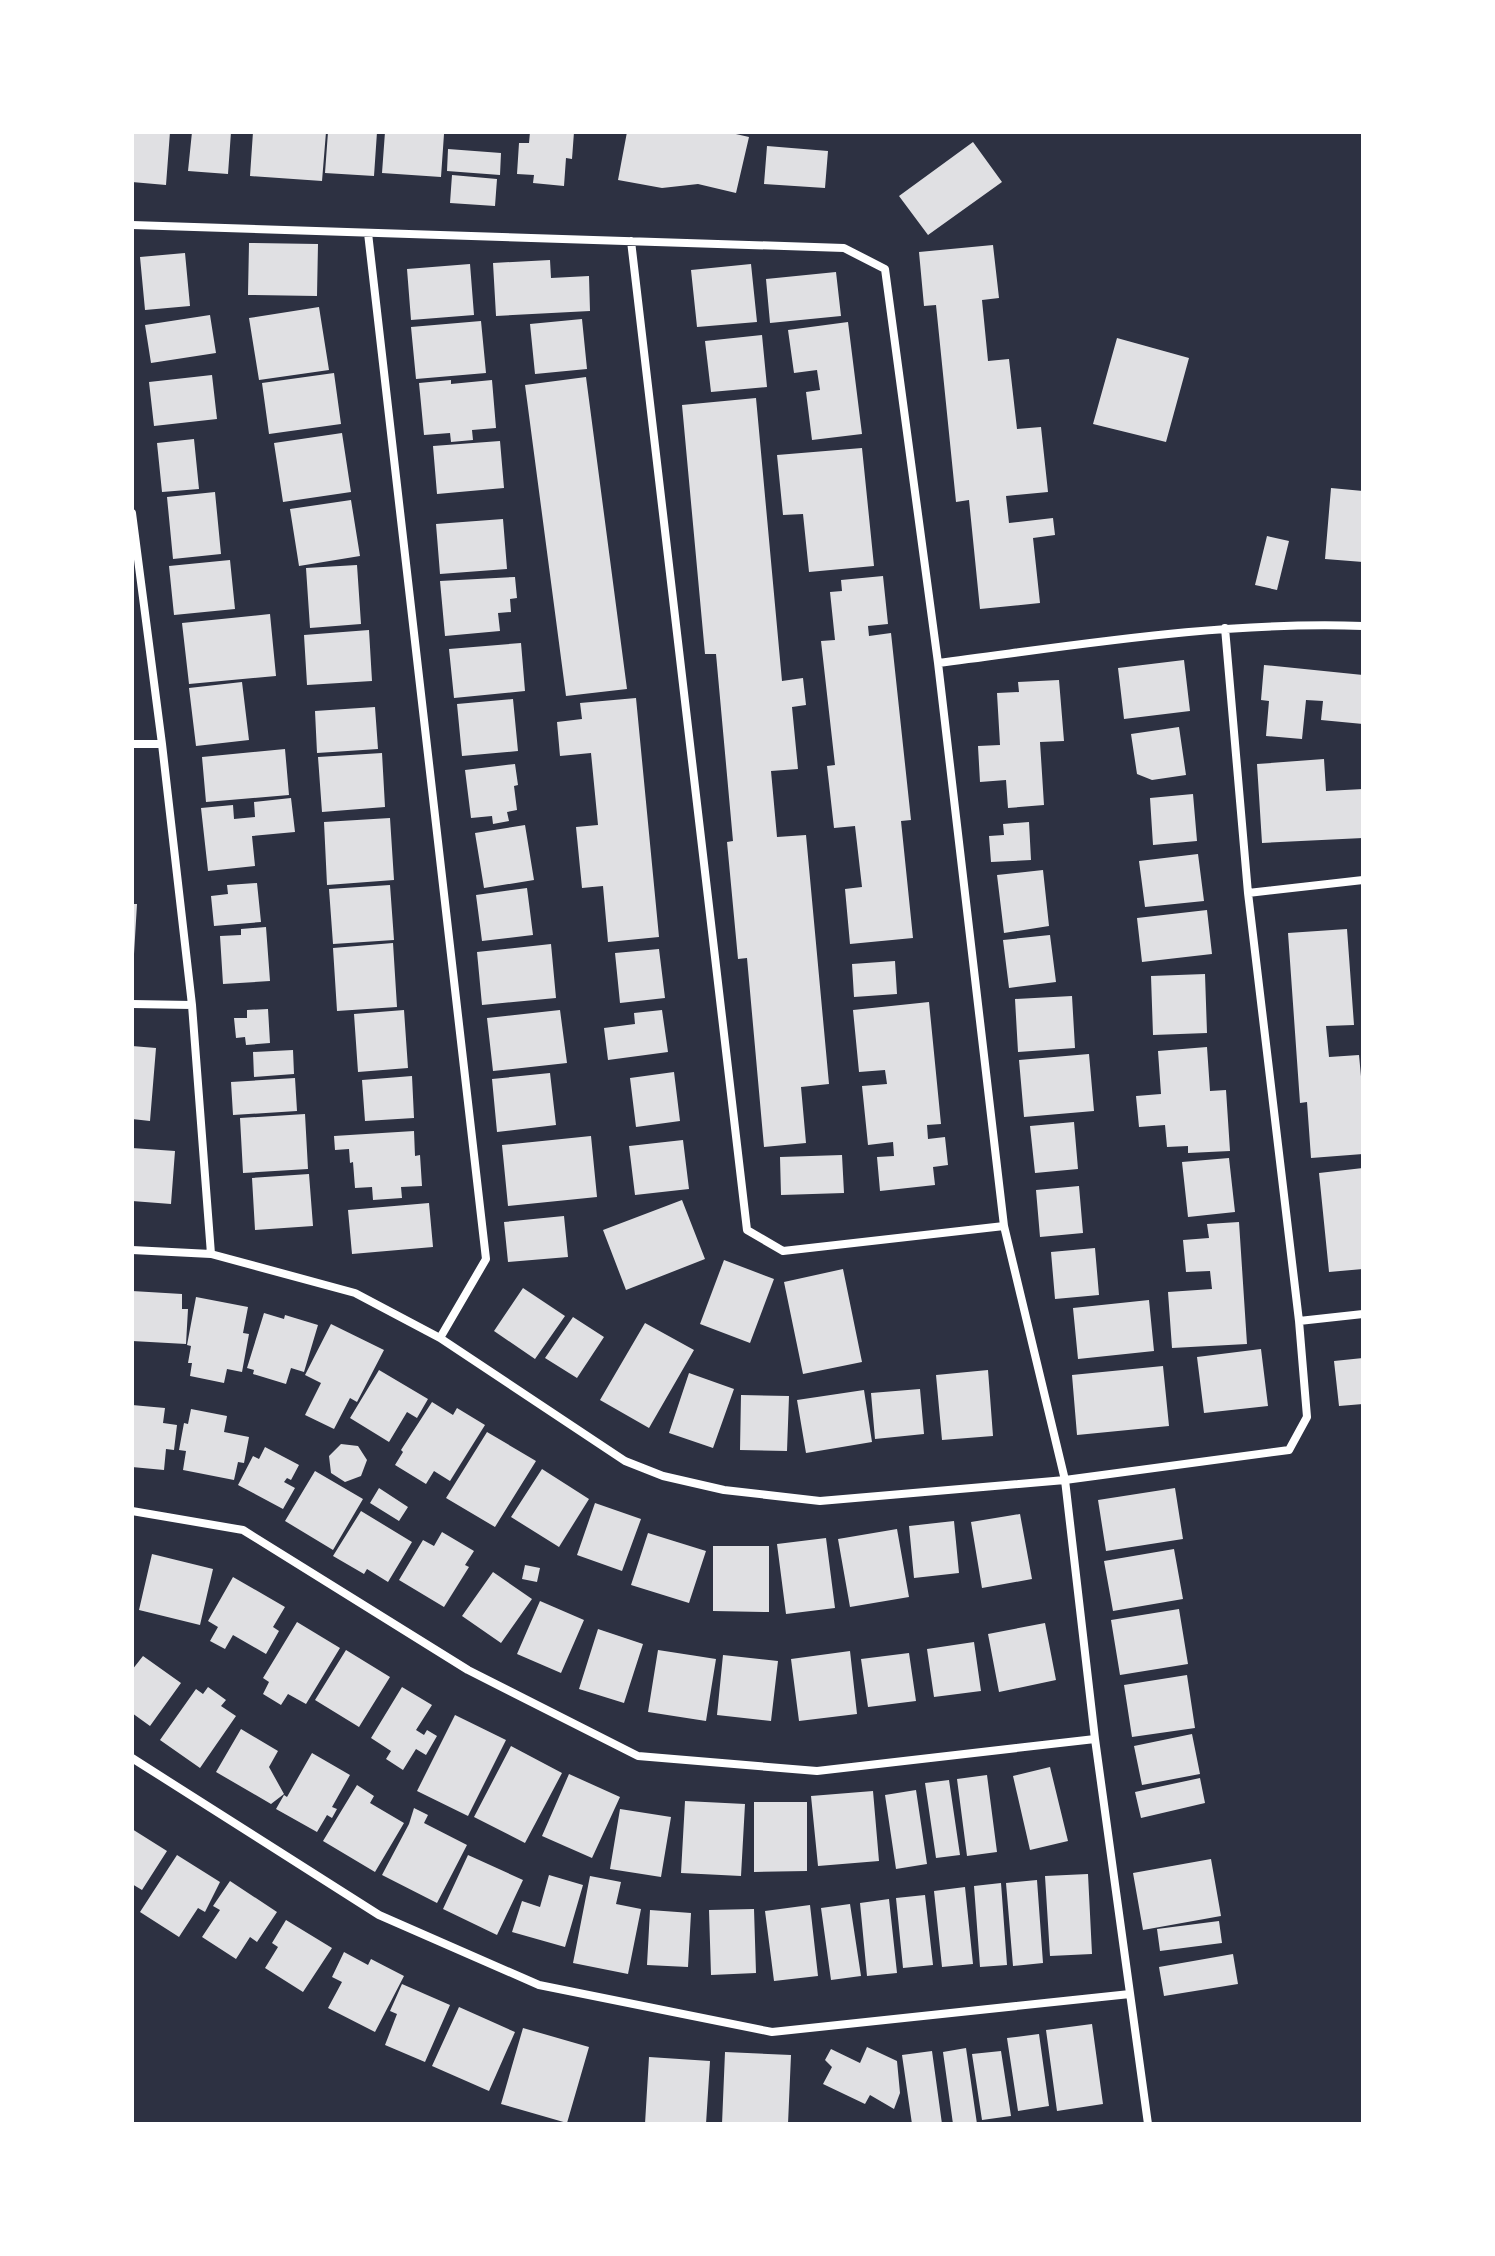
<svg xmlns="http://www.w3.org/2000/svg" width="1495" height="2256" font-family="Karla,sans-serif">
	<rect width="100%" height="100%" fill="#2d3142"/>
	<!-- building -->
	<path fill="#e0e0e3" d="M132,132h38l-4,53 -34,-3z
		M192,132h39l-3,42 -40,-3z
		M253,132h73l-4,49 -72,-5z
		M328,132h49l-3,44 -49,-3z
		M385,132l59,2 -3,43 -59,-4z
		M530,132h44l-2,27 -6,-1 -2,28 -31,-3 1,-8 -17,-1 2,-31h10z
		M627,132h100l22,5 -13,56 -38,-9 -36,4 -44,-8z
		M973,142l29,40 -74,53 -29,-39z
		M767,146l61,5 -3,37 -61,-4z
		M448,149l53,4 -1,22 -53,-4z
		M452,175l45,4 -2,27 -45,-3z
		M249,243l69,1 -1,52 -69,-1z
		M993,245l6,53 -17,2 6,61 21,-2 8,70 24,-2 7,65 -42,4 3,27 44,-5 2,17 -22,3 7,65 -60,6 -11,-109 -13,2 -20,-197 -12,1 -5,-54z
		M185,253l5,53 -45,4 -5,-53z
		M550,260l1,18 38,-2 1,35 -94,5 -3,-53z
		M470,264l4,51 -63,5 -4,-51z
		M751,264l6,58 -60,5 -6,-57z
		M836,272l5,44 -71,7 -4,-44z
		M319,307l10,63 -70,10 -10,-62z
		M210,315l6,38 -65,10 -6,-38z
		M582,319l5,50 -52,5 -5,-50z
		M481,321l5,52 -70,6 -5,-52z
		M848,322l14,112 -50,6 -6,-48 14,-2 -3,-20 -23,3 -6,-43z
		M762,335l5,52 -56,5 -6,-51z
		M1117,338l72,20 -23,84 -73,-18z
		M334,373l7,51 -72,10 -7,-51z
		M212,375l5,44 -63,7 -5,-44z
		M586,377l41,312 -61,7 -41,-311z
		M451,380v4l41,-4 4,48 -24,2 1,10 -22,2 -1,-9 -26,2 -5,-52z
		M756,398l26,283 21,-3 3,27 -14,2 6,62 -27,2 6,66 29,-2 23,249 -28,3 5,56 -42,4 -17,-189 -9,1 -11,-117 6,-1 -17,-187h-11l-23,-249z
		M342,433l9,59 -68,10 -9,-59z
		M194,439l5,50 -37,3 -5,-49z
		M500,441l4,47 -67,6 -4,-48z
		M862,448l12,118 -65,6 -6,-58 -20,1 -6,-60z
		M1331,488l32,3v71l-38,-3z
		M215,492l6,62 -48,5 -6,-62z
		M351,500l9,56 -61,10 -9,-57z
		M503,519l4,50 -67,5 -4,-50z
		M1267,536l22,5 -12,49 -22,-5z
		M230,560l5,49 -61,6 -5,-49z
		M357,565l4,59 -51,4 -4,-60z
		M883,576l5,48 -20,2 1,10 22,-3 20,187 -10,1 12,117 -63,6 -5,-55 17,-2 -7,-61 -21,2 -7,-62 8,-1 -14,-124 14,-1 -5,-48 12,-1 -1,-11z
		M515,577l2,21 -7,1 1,13 -13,1 2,18 -55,5 -5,-55z
		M270,614l6,62 -87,8 -7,-61z
		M369,630l3,51 -65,4 -3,-50z
		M521,643l4,48 -71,7 -5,-49z
		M1184,660l6,51 -66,8 -6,-51z
		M1264,665l99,10v49l-42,-4 2,-19 -17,-1 -4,39 -36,-3 3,-35 -8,-1z
		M1059,680l5,61 -24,1 4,63 -36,3 -2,-28 -26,2 -2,-36 22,-1 -3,-52 22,-1 -1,-10z
		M242,682l7,58 -53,6 -7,-58z
		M636,698l23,239 -51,5 -5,-56 -21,2 -6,-61 22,-2 -7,-72 -31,3 -3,-34 25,-3 -2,-16z
		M513,699l5,52 -56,5 -5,-52z
		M375,707l3,42 -61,4 -2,-42z
		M1179,727l7,48 -34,5 -15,-6 -6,-40z
		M285,749l4,46 -83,7 -4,-45z
		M382,753l3,54 -63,5 -4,-55z
		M1324,759l2,32 37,-2v49l-101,5 -5,-79z
		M515,764l3,21 -4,1 3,24 -10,2 2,9 -16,3 -1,-8 -21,2 -6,-48z
		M1193,794l4,47 -44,4 -3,-47z
		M291,798l4,34 -43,4 3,30 -47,5 -7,-63 32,-3 1,14 21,-2 -1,-15z
		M390,818l4,62 -67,5 -3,-63z
		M1029,822l2,38 -40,2 -2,-26 15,-1 -1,-11z
		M525,825l9,55 -50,8 -9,-55z
		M1198,854l6,47 -59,6 -6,-46z
		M1043,870l6,56 -45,7 -7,-58z
		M257,883l4,39 -47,4 -3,-30 17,-2 -1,-9z
		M390,885l4,55 -61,4 -4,-55z
		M527,888l6,47 -51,6 -6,-46z
		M132,904h5l-3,50h-2z
		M1207,910l5,44 -70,8 -5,-44z
		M266,927l4,54 -47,3 -3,-48 21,-1v-6z
		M1347,929l7,96 -28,1 3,31 30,-2 4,43v56l-52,4 -4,-56 -7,1 -12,-170z
		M1050,935l6,47 -47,6 -6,-48z
		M393,943l4,64 -60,4 -4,-63z
		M551,944l5,54 -74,7 -5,-53z
		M659,949l6,49 -45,5 -5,-50z
		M895,961l2,33 -43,3 -2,-33z
		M1205,974l2,59 -54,2 -2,-59z
		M1072,996l3,52 -57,4 -3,-53z
		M929,1002l12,122 -14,1 1,14 17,-2 3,28 -15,2 2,18 -55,6 -3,-34 17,-1 -1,-14 -25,3 -6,-59 25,-2 -2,-14 -26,2 -6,-62z
		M268,1009l2,34 -24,2 -1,-8 -9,1 -2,-20h13v-8z
		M404,1010l4,58 -50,4 -4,-58z
		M560,1010l7,53 -74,8 -6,-53z
		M662,1010l6,42 -60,8 -4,-32 31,-4 -1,-11z
		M132,1046l24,2 -6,73 -18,-2z
		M1207,1047l3,44 16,-1 4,61 -42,2v-7l-21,1 -2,-22 -26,2 -3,-31 25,-2 -3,-43z
		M293,1050l1,24 -40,3 -1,-25z
		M1089,1054l5,57 -70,6 -5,-57z
		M674,1072l6,49 -44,6 -6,-49z
		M550,1073l6,52 -59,7 -5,-53z
		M412,1076l2,42 -49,3 -3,-41z
		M295,1078l2,33 -64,4 -2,-33z
		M305,1114l3,55 -65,4 -3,-55z
		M1074,1122l4,47 -43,4 -5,-47z
		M414,1131l1,25 5,-1 2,31 -21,1 1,11 -29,2 -1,-13 -17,1 -2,-26 -3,1 -1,-14 -14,1 -1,-14z
		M591,1136l6,61 -89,9 -6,-61z
		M683,1140l6,49 -54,6 -6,-49z
		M132,1148l43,3 -4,53 -39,-3z
		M842,1155l2,38 -63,2 -1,-38z
		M1229,1158l6,54 -47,5 -6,-55z
		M1363,1168v101l-34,3 -10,-99z
		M309,1174l4,52 -58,4 -3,-52z
		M1079,1186l4,47 -43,4 -4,-47z
		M682,1200l23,59 -79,31 -23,-60z
		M429,1203l4,44 -81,7 -4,-44z
		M564,1216l4,41 -60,5 -4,-40z
		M1239,1222l8,122 -75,4 -4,-56 44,-3 -2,-18 -24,1 -3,-32 26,-2 -2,-14z
		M1095,1248l4,47 -44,4 -4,-47z
		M724,1260l50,19 -24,64 -50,-19z
		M843,1269l19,93 -59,12 -19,-92z
		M523,1288l42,28 -30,43 -41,-28z
		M132,1291l50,3v15h6l-2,35 -54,-3z
		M196,1297l52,10 -5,26 6,1 -7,38 -15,-3 -3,14 -34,-7 2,-13h-4l3,-17 -4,-1z
		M1149,1300l5,51 -76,8 -5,-51z
		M264,1313l20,6 1,-4 33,10 -14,47 -13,-4 -5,16 -33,-10 1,-4 -7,-2z
		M573,1317l31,20 -27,41 -32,-20z
		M645,1323l49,27 -45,78 -49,-28z
		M331,1324l53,26 -27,52 -7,-4 -16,31 -29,-14 16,-32 -16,-8z
		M1261,1349l7,57 -64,7 -7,-56z
		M1363,1358v46l-24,2 -5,-45z
		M1163,1366l6,60 -92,9 -5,-60z
		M379,1370l49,29 -11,19 -10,-6 -18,30 -39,-24z
		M988,1370l5,66 -51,4 -6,-65z
		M689,1373l45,16 -21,59 -44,-15z
		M920,1389l4,45 -49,5 -4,-46z
		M864,1390l8,52 -66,11 -9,-53z
		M741,1395l48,1 -2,55 -47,-1z
		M432,1402l21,13 4,-7 28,17 -35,56 -16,-10 -8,13 -31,-19 8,-13 -2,-2z
		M132,1405l33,3 -2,15 14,2 -3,25 -8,-1 -2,21 -32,-3z
		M191,1409l36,7 -3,16 25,5 -5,26 -6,-1 -4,18 -51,-10 3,-19 -7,-1 5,-27 4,1z
		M487,1432l49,29 -41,66 -49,-29z
		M341,1444l17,2 9,14 -6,16 -16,6 -14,-9 -2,-17z
		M265,1447l34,18 -8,15 -4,-2 -3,4 11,6 -12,21 -45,-24 15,-29 6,3z
		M542,1469l47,30 -30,48 -48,-30z
		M315,1471l48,28 -30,51 -48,-29z
		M379,1488l29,19 -9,14 -29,-18z
		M1175,1488l8,51 -77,12 -8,-51z
		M595,1503l46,16 -19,52 -45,-16z
		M361,1511l51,31 -24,40 -21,-13 -3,5 -31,-18z
		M1020,1514l12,65 -50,9 -11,-66z
		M954,1521l5,52 -45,5 -5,-52z
		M897,1529l12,68 -59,10 -12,-68z
		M442,1532l32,19 -9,14 4,2 -25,40 -45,-27 24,-40 11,6z
		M648,1533l58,18 -17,52 -58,-18z
		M826,1538l9,70 -49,6 -9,-70z
		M713,1546h56v66l-56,-1z
		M1174,1549l9,50 -70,12 -9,-50z
		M152,1554l61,15 -13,56 -61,-15z
		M525,1565l15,3 -3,14 -15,-3z
		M493,1572l39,27 -31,44 -39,-27z
		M233,1577l52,30 -12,20 6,4 -13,23 -33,-19 -8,14 -15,-8 8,-14 -10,-6z
		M540,1601l44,19 -23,53 -44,-19z
		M1179,1609l9,55 -68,11 -9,-55z
		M297,1622l43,26 -34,56 -18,-10 -7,11 -18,-11 6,-12 -6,-4z
		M1045,1623l11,57 -57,12 -11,-58z
		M598,1629l45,15 -19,59 -45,-14z
		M974,1642l7,49 -47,6 -7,-48z
		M346,1650l44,27 -31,50 -44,-27z
		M658,1650l58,9 -10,62 -58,-9z
		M850,1651l7,63 -58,7 -8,-62z
		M909,1653l7,48 -48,6 -7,-48z
		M723,1655l55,6 -7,60 -54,-6z
		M143,1656l38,27 -31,43 -18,-13v-43z
		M1187,1675l8,53 -63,9 -8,-52z
		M208,1687l18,13 -5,6 15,10 -36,52 -40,-28 36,-51 7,5z
		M402,1687l30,18 -16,25 8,5 3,-5 10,6 -11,19 -10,-6 -13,21 -17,-11 5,-8 -20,-13z
		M455,1715l51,25 -38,76 -51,-25z
		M241,1729l37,22 -9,16 15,27 -13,10 -55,-32z
		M1192,1734l8,40 -58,11 -8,-39z
		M511,1746l51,27 -37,70 -51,-26z
		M312,1753l38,22 -18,32 5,2 -5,9 -5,-3 -10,17 -41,-23 8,-14 3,2z
		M1050,1767l18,74 -38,9 -17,-74z
		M569,1774l51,23 -28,61 -50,-22z
		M987,1775l10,77 -30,4 -10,-77z
		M1200,1778l5,25 -64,15 -6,-26z
		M949,1780l11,75 -24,3 -11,-75z
		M357,1785l17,11 -4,7 34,20 -29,49 -52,-31z
		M916,1790l11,74 -31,5 -11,-74z
		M873,1791l6,70 -61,5 -7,-70z
		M685,1801l60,3 -4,72 -60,-3z
		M754,1802h53v69l-53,1z
		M414,1808l14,7 -4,8 43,22 -30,58 -55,-28 27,-51z
		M620,1809l51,8 -10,60 -51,-8z
		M132,1829l35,22 -25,39 -10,-6z
		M177,1855l43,27 -15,30 -7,-4 -19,29 -39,-25z
		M468,1855l55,25 -26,55 -54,-26z
		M1211,1859l10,57 -78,14 -10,-57z
		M1088,1874l4,80 -42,2 -5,-80z
		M549,1875l34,10 -18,62 -53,-15 10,-31 18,6z
		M590,1876l31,6 -5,22 25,5 -13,65 -55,-11z
		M1037,1880l6,83 -30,3 -7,-83z
		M230,1881l47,31 -20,30 -7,-5 -14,22 -34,-22 18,-27 -7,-4z
		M1001,1883l6,82 -27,2 -6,-81z
		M965,1887l8,77 -31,3 -8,-76z
		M925,1895l8,70 -30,3 -7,-70z
		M889,1899l8,74 -30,3 -7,-73z
		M850,1904l11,72 -30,4 -10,-72z
		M810,1905l8,71 -44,5 -9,-70z
		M754,1909l2,64 -45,2 -2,-65z
		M650,1910l41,3 -3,54 -41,-2z
		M286,1920l46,28 -29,44 -38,-24 13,-21 -6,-4z
		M1219,1921l3,22 -62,8 -3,-22z
		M344,1952l24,13 3,-6 33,17 -29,56 -47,-24 14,-26 -10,-5z
		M1233,1954l5,30 -74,12 -5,-29z
		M402,1984l48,21 -25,57 -40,-17 12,-31 -7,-3z
		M459,2007l56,25 -26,59 -57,-25z
		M1092,2024l11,80 -46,7 -11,-81z
		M523,2028l66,19 -22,76 -66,-19z
		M1039,2034l10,72 -31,5 -11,-73z
		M867,2047l30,14 3,32 -6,16 -24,-14 -5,9 -42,-20 9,-17 -7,-7 6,-11 29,14z
		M966,2048l11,76h-24l-10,-72z
		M932,2051l10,73h-30l-10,-69z
		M1001,2051l10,65 -29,4 -10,-66z
		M725,2052l66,3 -3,69h-66z
		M649,2057l61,4 -4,63h-61z"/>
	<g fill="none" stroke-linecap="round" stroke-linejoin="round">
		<!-- minor -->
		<path stroke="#fff" stroke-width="8" d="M132,225l712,23 41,21 53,394 66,563 61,254 30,259 53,385
			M368,233l118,1026 -46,79
			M631,241l116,989 36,21 221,-25
			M132,513l30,231 30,261 19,249
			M938,663c141,-18 282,-42 425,-37
			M132,744h30
			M1248,893l115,-13
			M132,1004l60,1
			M132,1250l79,4 144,39 85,45 185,123 38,15 61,14 96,11 245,-21 224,-30 18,-33 -8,-96 -51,-428 -23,-265
			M1299,1321l64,-7
			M132,1511l111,19 225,140 170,86 179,15 278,-32
			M132,1758l247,157 160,70 233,47 358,-38"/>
	</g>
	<!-- border -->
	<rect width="1495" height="2256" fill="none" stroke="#ffffff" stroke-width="268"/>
</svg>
